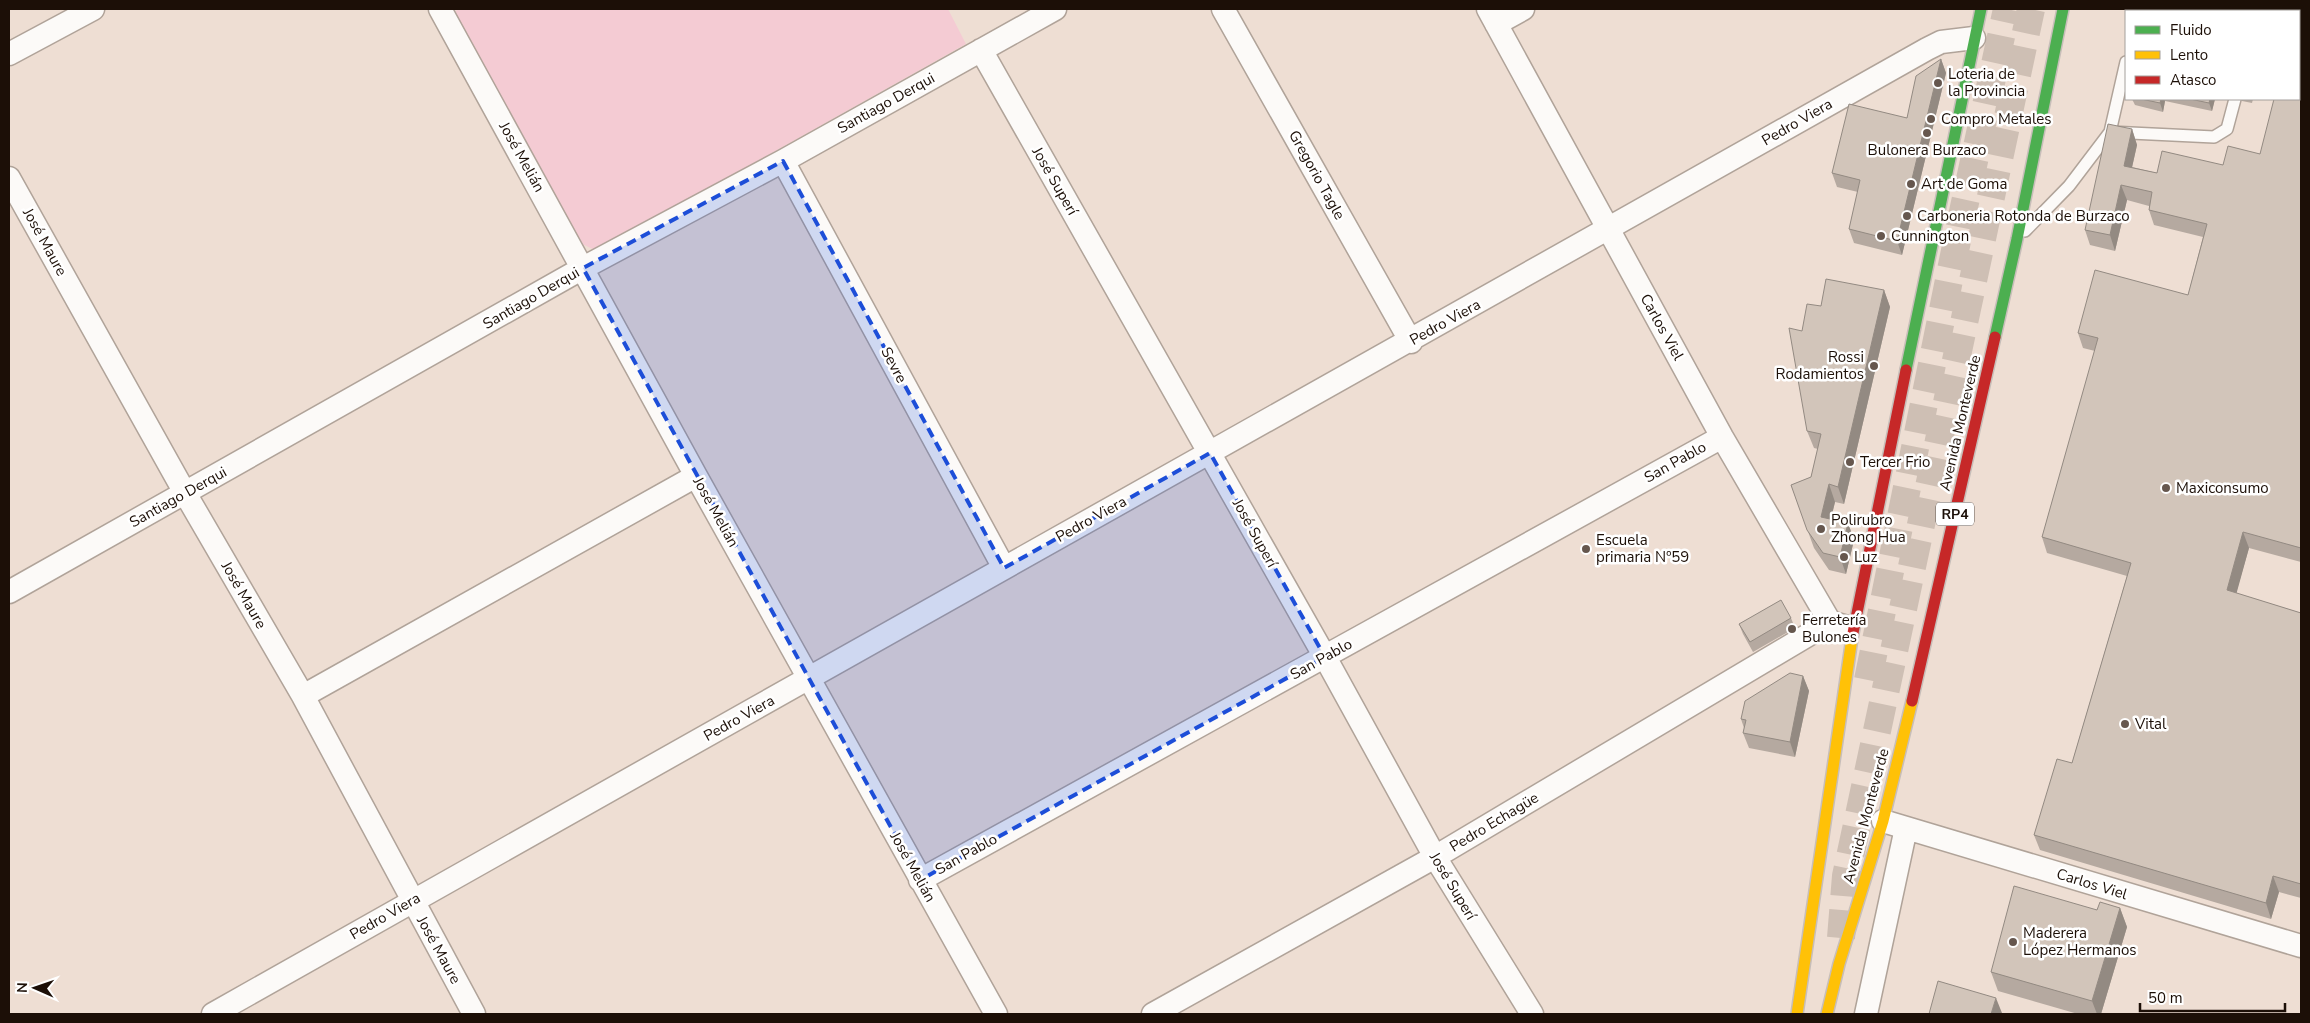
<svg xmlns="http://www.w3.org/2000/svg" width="2310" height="1023" font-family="'Nunito Sans',sans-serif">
	<rect width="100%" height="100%" fill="#eeded3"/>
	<!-- green -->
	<path fill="#f4cbd3" d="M459,9h489l18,35 -369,207 -17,-8 -126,-231z"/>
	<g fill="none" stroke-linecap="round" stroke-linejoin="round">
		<!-- primary-tunnel -->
		<path stroke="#cebfb4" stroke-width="28" stroke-dasharray="28 14" stroke-linecap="butt" d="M1868,680l93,-459 46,-212
			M1841,938l5,-62 185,-867"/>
		<!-- lane casing -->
		<g stroke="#b0a399" stroke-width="14">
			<path id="lane" d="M2258,9v2
				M2152,11l5,-2
				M2110,132l16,-70
				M2025,231l44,-45 41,-54 104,5 13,-8 8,-30"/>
		</g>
		<!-- street casing -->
		<g stroke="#b0a399" stroke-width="25">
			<path id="street" d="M440,9l256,467 300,538
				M1223,9l188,333
				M1488,9l234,428 108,185 14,4
				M1496,24l27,-15
				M981,50l344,607 110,200 97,157
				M9,54l84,-45
				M783,161l221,407
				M9,178l176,315 118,203 171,318
				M9,592l574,-324 200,-107 272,-152
				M303,696l393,-220
				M1883,821l418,125
				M920,880l802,-443
				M213,1014c570,-324 1144,-640 1714,-965l14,-7 33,-4
				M1153,1014l282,-157 395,-235
				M1866,1014l40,-186"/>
		</g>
		<!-- fast casing -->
		<g stroke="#c7beb9" stroke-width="14">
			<path id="fast" d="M1995,337l22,-98 46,-230
				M1906,370l75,-361"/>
		</g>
		<!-- slow casing -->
		<g stroke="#c7beb9" stroke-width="14">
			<path id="slow" d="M1797,1014l55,-376
				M1827,1014l12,-50 44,-143 29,-120"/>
		</g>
		<!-- jam casing -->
		<g stroke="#c7beb9" stroke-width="14">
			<path id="jam" d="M1852,638l54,-268
				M1912,701l83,-364"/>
		</g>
		<!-- lane -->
		<use href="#lane" stroke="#fcfaf8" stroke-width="11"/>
		<!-- street -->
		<use href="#street" stroke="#fcfaf8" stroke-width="22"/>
		<!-- fast -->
		<use href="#fast" stroke="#4caf50" stroke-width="11"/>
		<!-- slow -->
		<use href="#slow" stroke="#ffc107" stroke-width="11"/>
		<!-- jam -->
		<use href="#jam" stroke="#c62828" stroke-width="11"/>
	</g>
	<!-- wall -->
	<path fill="#b5a9a0" d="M1941,59l5,14 -44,182 -48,-12 -5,-14 9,-37 -21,-5 -5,-14 75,-55z
		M2301,86v476l-52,-14 -13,45 65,20v285l-22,-6 -8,27 -231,-69 -6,-15 38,-72 55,-187 -80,-23 -5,-16 53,-186 -12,-3 -5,-15 110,-38 15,-58 -49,-12 -5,-15v-4l-22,-6 -12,51 -25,-6 -5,-15 47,-101 5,16 -5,22 25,6 66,-8 37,-11z
		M2132,99h83l-3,12 -47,-10 -2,11 -28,-7z
		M2242,99h11l-1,4 -10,-2z
		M1884,290l6,17 -46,197 -9,-2 -4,17 17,4 6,17 -8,34 -17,-4 -15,-22 -23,-63 20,-8 7,-28 -4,-1 -7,-17 -5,-100 19,-25z
		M1791,618l4,10 -42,24 -10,-18 -4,-10z
		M1803,676l6,15 -14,66 -46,-9 -6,-15 1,-5 -3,-9z
		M2120,908l7,19 -26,87h-23l-80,-23 -7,-19 106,-62z"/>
	<!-- shaded-wall -->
	<path fill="#938a82" d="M1941,59l5,14 -44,182 -5,-14z
		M2161,99h3l1,2 -2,11 -3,-9z
		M2210,99h5l-3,12 -3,-8z
		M2132,129l5,16 -8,36 -5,-15z
		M2121,185l6,15 -12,51 -5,-16z
		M1884,290l6,17 -46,197 -6,-17z
		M1829,484l6,18 -8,32 -6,-17z
		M1848,523l6,17 -8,34 -6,-17z
		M2243,532l6,16 -16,58 -6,-16z
		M1803,676l6,15 -14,66 -5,-15z
		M2273,876l6,16 -8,27 -5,-16z
		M2120,908l7,19 -26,87h-4l-5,-13z
		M1996,998l6,15 -1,1h-10z"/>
	<!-- building -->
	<path fill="#d2c5ba" stroke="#938a82" d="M1941,59l-44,182 -48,-12 11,-49 -28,-7 17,-69 58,14 9,-42z
		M2299,85l2,1v462l-58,-16 -16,58 74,23v271l-28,-8 -7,27 -232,-68 23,-76 15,4 59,-200 -89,-26 56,-199 -20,-5 17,-63 93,25 19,-71 -58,-14 3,-18 -31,-7 -11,50 -25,-5 23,-106 24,5 -8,37 33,7 5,-22 61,14 5,-19 32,8 14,-55h25z
		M2141,99h20l-1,4z
		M2190,99h20l-1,4z
		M1826,279l58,11 -46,197 -9,-3 -8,33 27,6 -8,34 -17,-4 -16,-23 -16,-45 20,-8 10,-43 -14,-3 -18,-103 13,3 5,-27 14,2z
		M1781,600l10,18 -41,24 -11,-18z
		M1790,673l13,3 -13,66 -47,-9 3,-13 -5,-1 4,-18z
		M2014,886l83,24 3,-8 20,6 -28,93 -101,-29z
		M1938,981l58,17 -5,16h-62z"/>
	<!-- marked area -->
	<path fill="#1d4ed8" fill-opacity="0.2" stroke="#1d4ed8" stroke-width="4" stroke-dasharray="10 6" stroke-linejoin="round" d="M783,161l221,407 206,-115 115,204 -405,223 -337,-612z"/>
	<!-- markers -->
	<g fill="#66574e" stroke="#fff" stroke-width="2">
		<circle cx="1938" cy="83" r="5"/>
		<circle cx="1931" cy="119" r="5"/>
		<circle cx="1927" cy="133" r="5"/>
		<circle cx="1911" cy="184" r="5"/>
		<circle cx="1907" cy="216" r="5"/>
		<circle cx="1881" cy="236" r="5"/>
		<circle cx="1874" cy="366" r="5"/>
		<circle cx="1850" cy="462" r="5"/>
		<circle cx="2166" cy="488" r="5"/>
		<circle cx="1821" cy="529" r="5"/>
		<circle cx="1586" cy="549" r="5"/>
		<circle cx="1844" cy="557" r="5"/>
		<circle cx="1792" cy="629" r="5"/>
		<circle cx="2125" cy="724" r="5"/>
		<circle cx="2013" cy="942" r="5"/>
	</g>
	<g text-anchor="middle" stroke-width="5" stroke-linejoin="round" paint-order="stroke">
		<!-- shield labels -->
		<rect fill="#fff" stroke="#605751" stroke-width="1" x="1936" y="502.5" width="38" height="23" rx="4"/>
		<g font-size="14" font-weight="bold" fill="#1c0f07">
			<text x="1955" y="519">RP4</text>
		</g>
		<!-- poi labels -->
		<g font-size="15" fill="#1c0f07" stroke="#fff" text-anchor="start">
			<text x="1948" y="79">Loteria de<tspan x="1948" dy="17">la Provincia</tspan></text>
			<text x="1941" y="124">Compro Metales</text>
			<text x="1927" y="155" text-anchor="middle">Bulonera Burzaco</text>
			<text x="1921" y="189">Art de Goma</text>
			<text x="1917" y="221">Carboneria Rotonda de Burzaco</text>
			<text x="1891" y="241">Cunnington</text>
			<text x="1864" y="362" text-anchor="end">Rossi<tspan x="1864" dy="17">Rodamientos</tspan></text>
			<text x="1860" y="467">Tercer Frio</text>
			<text x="2176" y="493">Maxiconsumo</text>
			<text x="1831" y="525">Polirubro<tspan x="1831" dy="17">Zhong Hua</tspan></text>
			<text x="1596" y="545">Escuela<tspan x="1596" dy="17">primaria Nº59</tspan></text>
			<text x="1854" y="562">Luz</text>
			<text x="1802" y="625">Ferretería<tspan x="1802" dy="17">Bulones</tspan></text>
			<text x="2135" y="729">Vital</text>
			<text x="2023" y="938">Maderera<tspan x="2023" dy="17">López Hermanos</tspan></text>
		</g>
		<!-- street labels -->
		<g font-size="15" fill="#1c0f07" stroke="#fff">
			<text transform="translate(886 103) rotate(-29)" y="5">Santiago Derqui</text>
			<text transform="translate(1797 122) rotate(-30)" y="5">Pedro Viera</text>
			<text transform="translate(522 157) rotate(61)" y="5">José Melián</text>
			<text transform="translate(1317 175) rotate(61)" y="5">Gregorio Tagle</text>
			<text transform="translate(1055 181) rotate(60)" y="5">José Superí</text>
			<text transform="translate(45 242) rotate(61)" y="5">José Maure</text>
			<text transform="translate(531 298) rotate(-30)" y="5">Santiago Derqui</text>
			<text transform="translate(1445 322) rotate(-29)" y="5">Pedro Viera</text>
			<text transform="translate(1662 327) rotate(61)" y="5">Carlos Viel</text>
			<text transform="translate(894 365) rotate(62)" y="5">Sevre</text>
			<text transform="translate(1960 423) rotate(-77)" y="5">Avenida Monteverde</text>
			<text transform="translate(1675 462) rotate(-29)" y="5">San Pablo</text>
			<text transform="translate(178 497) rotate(-29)" y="5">Santiago Derqui</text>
			<text transform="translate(716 512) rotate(61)" y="5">José Melián</text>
			<text transform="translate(1091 519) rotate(-29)" y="5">Pedro Viera</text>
			<text transform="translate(1255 533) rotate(61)" y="5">José Superí</text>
			<text transform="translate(244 595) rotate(60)" y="5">José Maure</text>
			<text transform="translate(1321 659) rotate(-29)" y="5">San Pablo</text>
			<text transform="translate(739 718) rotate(-29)" y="5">Pedro Viera</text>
			<text transform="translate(1866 816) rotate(-75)" y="5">Avenida Monteverde</text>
			<text transform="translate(1494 822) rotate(-31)" y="5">Pedro Echagüe</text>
			<text transform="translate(966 854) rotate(-29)" y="5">San Pablo</text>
			<text transform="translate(913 867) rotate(61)" y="5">José Melián</text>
			<text transform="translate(2092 884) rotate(17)" y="5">Carlos Viel</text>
			<text transform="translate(1453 886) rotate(59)" y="5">José Superí</text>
			<text transform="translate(385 916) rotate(-30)" y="5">Pedro Viera</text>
			<text transform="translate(439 950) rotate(61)" y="5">José Maure</text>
		</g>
	</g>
	<!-- border -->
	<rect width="2310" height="1023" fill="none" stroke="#1c0f07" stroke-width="20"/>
	<!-- legend -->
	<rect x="2125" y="10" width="175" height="90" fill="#ffffff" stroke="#a49f9c"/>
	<rect x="2135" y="26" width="25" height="8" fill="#4caf50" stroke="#a49f9c"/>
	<text x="2170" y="35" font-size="15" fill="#1c0f07">Fluido</text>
	<rect x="2135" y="51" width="25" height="8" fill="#ffc107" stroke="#a49f9c"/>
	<text x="2170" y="60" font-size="15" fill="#1c0f07">Lento</text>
	<rect x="2135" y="76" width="25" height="8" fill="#c62828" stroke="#a49f9c"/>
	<text x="2170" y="85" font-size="15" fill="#1c0f07">Atasco</text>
	<!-- north arrow -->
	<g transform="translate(35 988) rotate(272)" stroke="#ffffff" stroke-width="4" paint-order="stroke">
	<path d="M0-4L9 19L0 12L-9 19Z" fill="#1c0f07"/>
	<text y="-8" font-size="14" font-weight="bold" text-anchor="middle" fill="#1c0f07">N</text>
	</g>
	<!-- scale -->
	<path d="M2140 1003v8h145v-8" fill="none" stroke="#1c0f07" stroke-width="2.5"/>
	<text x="2148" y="1003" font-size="15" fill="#1c0f07" stroke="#ffffff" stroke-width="4" paint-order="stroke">50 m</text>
</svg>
